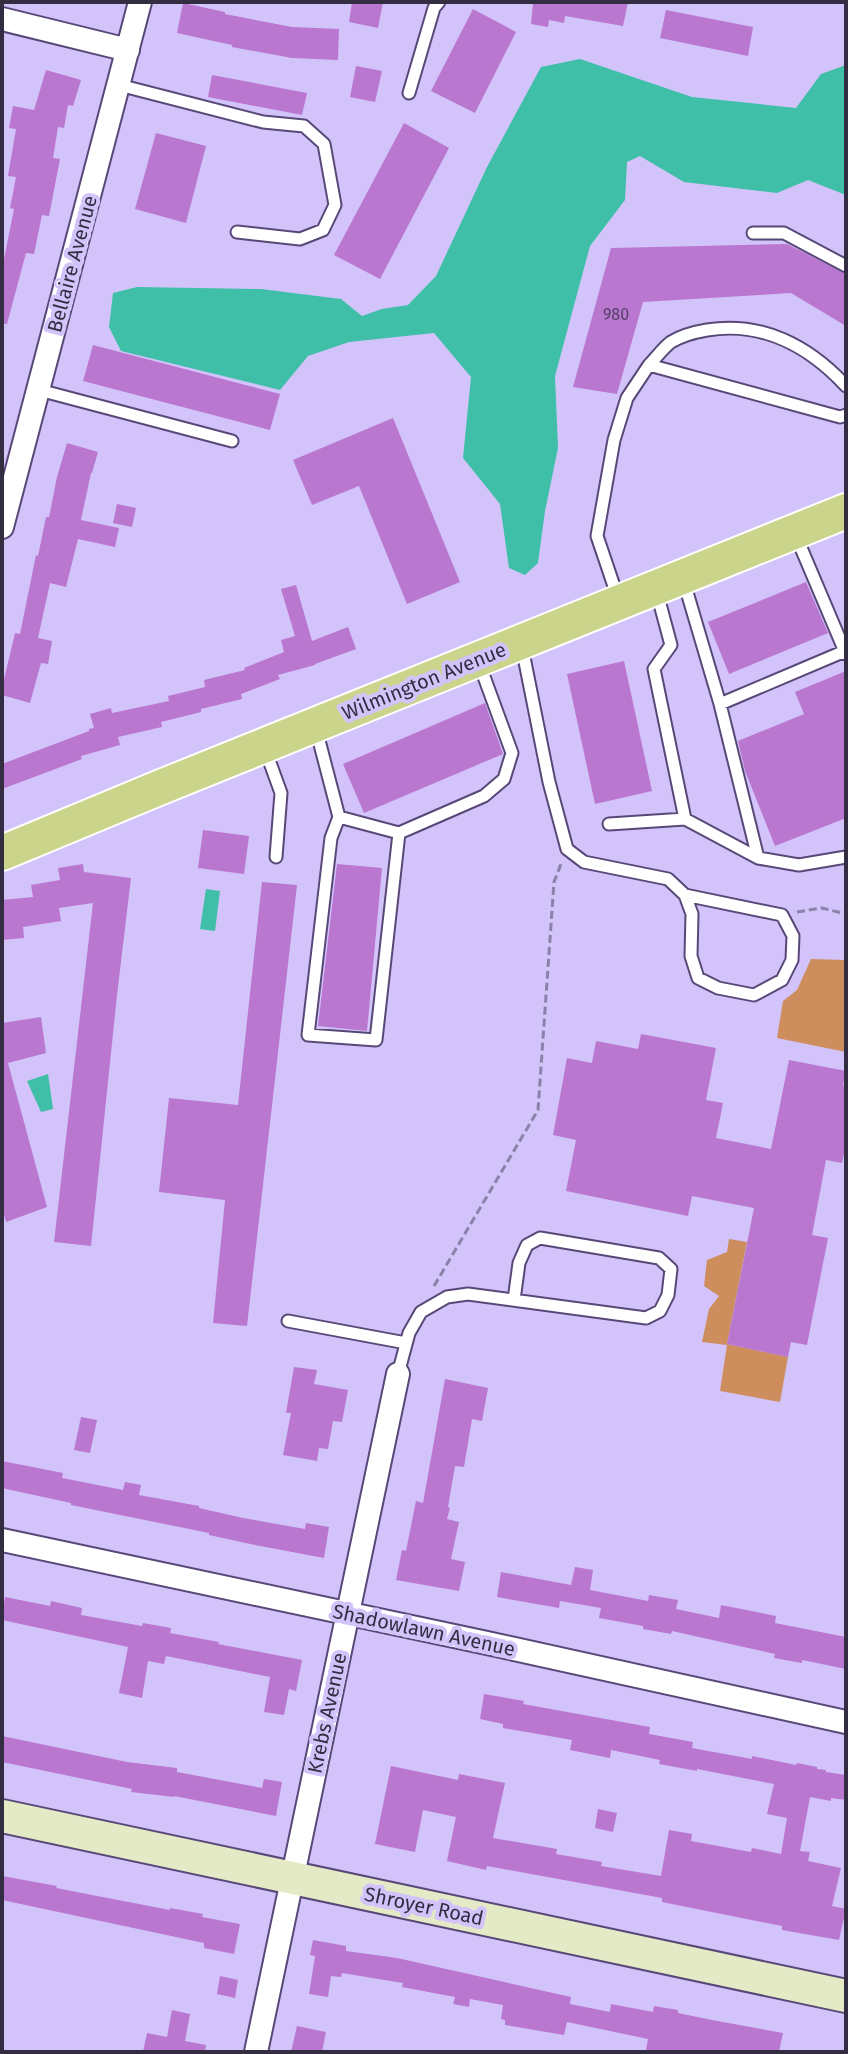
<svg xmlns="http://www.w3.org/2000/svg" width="848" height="2054" font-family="'Fira Sans',sans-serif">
	<rect width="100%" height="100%" fill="#d2c3fa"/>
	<!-- green -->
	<path fill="#cd8d5d" d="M811,959l35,1v92l-69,-14 6,-37 14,-11z
		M729,1239l18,3 -20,102 61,13 -8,45 -60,-11 7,-46 -25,-3 7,-33 10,-13 -15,-10 3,-26 20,-8z"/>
	<!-- water -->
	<path fill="#3fbfa7" d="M580,59l112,38 104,11 25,-34 25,-9v130l-38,-15 -31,13 -93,-11 -44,-26 -13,6 -2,38 -35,46 -35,130 3,72 -13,63 -7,52 -13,12 -16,-7 -9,-64 -37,-46 8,-81 -37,-44 -85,9 -41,14 -28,34 -159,-39 -12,-24 4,-34 24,-6 124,2 80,10 21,17 20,-7 26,-4 28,-29 51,-109 54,-100z
		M206,889l14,2 -5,40 -15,-2z
		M48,1074l5,35 -12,3 -14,-31z"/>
	<!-- building -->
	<path fill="#ba77d0" d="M352,2h31l-5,26 -29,-6z
		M533,2h95l-5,24 -58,-10 -1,7 -15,-3 -1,7 -17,-3z
		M183,3l42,9v2l67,13 47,2 -1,31 -46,-2 -60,-11v-2l-55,-12z
		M473,9l43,23 -41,81 -44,-22z
		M666,10l87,17 -5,29 -88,-18z
		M356,66l26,5 -7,31 -25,-5z
		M46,70l35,10 -8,26 -5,-1 -4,23 -6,-1 -5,31 7,1 -11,57 -7,-1 -8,39 -8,-1 -19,71 -5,-1v-54l12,-60 -4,-1 6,-31 -8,-1 8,-47 -7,-1 4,-22 21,4z
		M212,75l95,18 -5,22 -94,-18z
		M404,123l45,25 -69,131 -46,-24z
		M156,133l50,13 -20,77 -51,-14z
		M787,244l59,30v52l-55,-33 -148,9 -26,92 -44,-7 38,-139z
		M93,345l187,49 -10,36 -187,-49z
		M393,418l67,164 -53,22 -48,-118 -47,19 -19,-45z
		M67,443l31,9 -6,21h-1l-10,47 38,8 -4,19 -37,-8 -12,48 -16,-4 -12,55 14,3 -4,23 -7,-1 -11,40 -28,-8v-7l13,-55 5,1 16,-79 2,1 8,-39h3l8,-40z
		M117,504l19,4 -4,19 -19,-4z
		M806,582l22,51 -99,41 -21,-52z
		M296,585l16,56 36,-14 8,22 -41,15v1l-37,10 2,4 -39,15 1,5 -41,10v3l-40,10 1,5 -44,10 2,8 -39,11 1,3 -80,30v-25l87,-33v-2l5,-1 -4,-14 21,-6 1,5 57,-12 -1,-5 37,-9 -1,-7 41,-10 -1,-2 40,-16 -3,-12 14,-4 -14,-47z
		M624,661l28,130 -57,13 -28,-130z
		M846,671v147l-71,28 -30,-75 -7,-30 66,-27 -9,-22z
		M485,703l18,51 -139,59 -21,-49z
		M203,830l46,6 -5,38 -46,-6z
		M83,864l1,8 47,6 -14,117 -26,251 -37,-4 39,-339 -34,5 2,13 -38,6 1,11 -22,2v-40l31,-3 -2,-12 29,-5 -2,-12z
		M337,864l45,4 -15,163 -49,-5z
		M262,882l35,3 -50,441 -34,-3 12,-123 -66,-8 10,-94 69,7z
		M41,1017l5,36 -38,10 39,144 -41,15 -4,-15v-184z
		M641,1034l75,14 -10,52 17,3 -7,35 55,11 18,-89 57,11 -3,14 3,1v58l-4,19 -16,-3 -14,75 16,3 -21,107 -16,-3 -3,15 -61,-13 27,-136 -62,-12 -4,20 -122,-25 10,-51 -23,-5 14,-77 25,5 4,-22 42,8z
		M294,1367l23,3 -3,14 34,6 -6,32 -9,-1 -5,28 -9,-1 -2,13 -34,-6 8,-42h-5z
		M445,1379l43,9 -6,33 -10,-2 -8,48 -9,-1 -7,41 2,1 -3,11 12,3 -8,37 14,3 -6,29 -63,-11 6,-30 4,1 10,-50 7,2z
		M81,1417l16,3 -7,33 -16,-3z
		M2,1461l61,12 -1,5 61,12 2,-8 16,3 -2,10 60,11v2l44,10 62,11 1,-6 23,4 -5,31 -69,-13 -46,-10v-2l-138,-28v-2l-69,-15z
		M575,1567l18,3 -3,20 58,11 1,-6 29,5 -2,9 43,9 2,-13 55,11 -1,7 71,14v32l-44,-9v3l-28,-5 1,-4 -103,-23 -1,3 -28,-5v-3l-44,-8 2,-10 -41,-7 -1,7 -62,-11 4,-25 70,13z
		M5,1597l45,9 1,-5 31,7 -1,7 61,11 1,-3 28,5 -1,5 49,9 -1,2 84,16 -6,31 -7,-2 -5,26 -20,-3 6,-35 -104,-21 -2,8 -16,-3 -6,37 -23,-5 9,-46 -126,-27z
		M484,1694l40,7 -1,3 127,23 -1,7 44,8 -1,6 60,11v-3l44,9 1,-2 20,4v2l9,1v2l20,3v25l-15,-2v3l-21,-4 -10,54 10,1 -2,9 33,7 -9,38 14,3 -7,31 -57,-10v-4l-120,-24v-4l-175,-32 -1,4 -39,-9 9,-44 -33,-7 -8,42 -40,-8 16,-78 67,14 1,-6 46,9 -12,55 64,11 -1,5 46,8 -1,4 60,10 8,-46 23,4 -1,7 60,11 1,-4 29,6 6,-36 -20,-4 7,-30 -77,-15v2l-38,-7 1,-4 -49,-10 -1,8 -40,-8 2,-10 -69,-12v-4l-23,-5z
		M2,1736l125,26 50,6v4l85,16 2,-9 18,3 -6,34 -102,-20v1l-43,-5 1,-3 -130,-27z
		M598,1809l19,4 -4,19 -18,-4z
		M2,1876l55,10 -1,2 114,22v-2l33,6 -1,3 38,7 -6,30 -30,-6v-5l-202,-43z
		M313,1940l33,6v5l51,7 174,39 -1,7 40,8 1,-8 42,8 1,-6 24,4v3l34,7 71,13 -4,19h-125l-8,-2 2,-11 -81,-17 -3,13 -59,-10v-5l-4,-1 2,-14 -33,-6 -1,8 -16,-3 2,-7 -53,-10 1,-4 -61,-10 -1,4 -10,-1 -3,21 -19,-3 6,-38 -5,-1z
		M220,1976l18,4 -3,18 -18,-4z
		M172,2010l18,4 -5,27 21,4 -1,7h-62l4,-19 20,4z
		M297,2026l29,6 -4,20h-31z"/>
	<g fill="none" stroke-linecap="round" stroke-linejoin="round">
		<!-- lane casing -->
		<g stroke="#574878" stroke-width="15">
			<path id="lane" d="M119,85l144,37 41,4 20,18 11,61 -12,25 -23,9 -63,-7
				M409,93l25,-85 5,-6
				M753,233h31l62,33
				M649,365c7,-7 14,-17 22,-23 10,-6 24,-10 36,-12 55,-9 102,16 139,56
				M39,390l193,51
				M796,536l50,118
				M684,582l36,122 38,154 41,7 47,-8
				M618,598l-21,-62 17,-96 13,-42 22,-33 191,52 6,-2
				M522,647l27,135 18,67 17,13 84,17 17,16 7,19 -1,42 7,22 20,10 36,7 28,-15 10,-20 1,-24 -11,-21 -97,-20
				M720,704l125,-53
				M316,729l23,88 60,16 85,-37 20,-17 8,-26 -33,-90
				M265,749l16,44 -5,64
				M339,817l-8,21 -23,197 68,5 23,-207
				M685,819l73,39
				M609,824l76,-5 -31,-150 17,-24 -14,-52
				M288,1321l118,22
				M398,1374l11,-41 12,-21 26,-15 21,-3 178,24 14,-7 8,-16 3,-26 -12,-11 -119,-20 -13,7 -8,18 -5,37"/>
		</g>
		<!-- street casing -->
		<g stroke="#574878" stroke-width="26">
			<path id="street" d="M2,19l126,31
				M2,527l138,-525
				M2,1540l485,103 359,79
				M256,2052l142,-678"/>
		</g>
		<!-- secondary casing -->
		<g stroke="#574878" stroke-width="36">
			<path id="secondary" d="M2,1816l844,180"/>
		</g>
		<!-- primary casing -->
		<g stroke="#fff" stroke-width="38">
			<path id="primary" d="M2,853l159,-66 685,-276"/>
		</g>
		<!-- path -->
		<path stroke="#8c81a9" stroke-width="3" stroke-dasharray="8 4" stroke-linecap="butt" d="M797,912l25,-4 24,6
			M434,1286l104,-176 16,-228 7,-18"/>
		<!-- lane -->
		<use href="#lane" stroke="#fff" stroke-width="11"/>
		<!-- street -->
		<use href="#street" stroke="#fff" stroke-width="22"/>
		<!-- secondary -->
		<use href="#secondary" stroke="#e4eac5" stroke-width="32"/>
		<!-- primary -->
		<use href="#primary" stroke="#cad48b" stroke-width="34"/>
	</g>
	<g text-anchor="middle" stroke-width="8" stroke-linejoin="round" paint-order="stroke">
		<!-- number labels -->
		<g font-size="16" fill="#554066">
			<text x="616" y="320">980</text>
		</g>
		<!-- street labels -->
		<g font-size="20" fill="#332d42" stroke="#d2c3fa">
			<text transform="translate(72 264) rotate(-75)" y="7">Bellaire Avenue</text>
			<text transform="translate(424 681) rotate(-22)" y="7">Wilmington Avenue</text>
			<text transform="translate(424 1630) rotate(12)" y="7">Shadowlawn Avenue</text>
			<text transform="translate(327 1713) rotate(-78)" y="7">Krebs Avenue</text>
			<text transform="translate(424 1906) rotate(12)" y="7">Shroyer Road</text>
		</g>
	</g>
	<!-- border -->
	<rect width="848" height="2054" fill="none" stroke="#332d42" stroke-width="8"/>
</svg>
